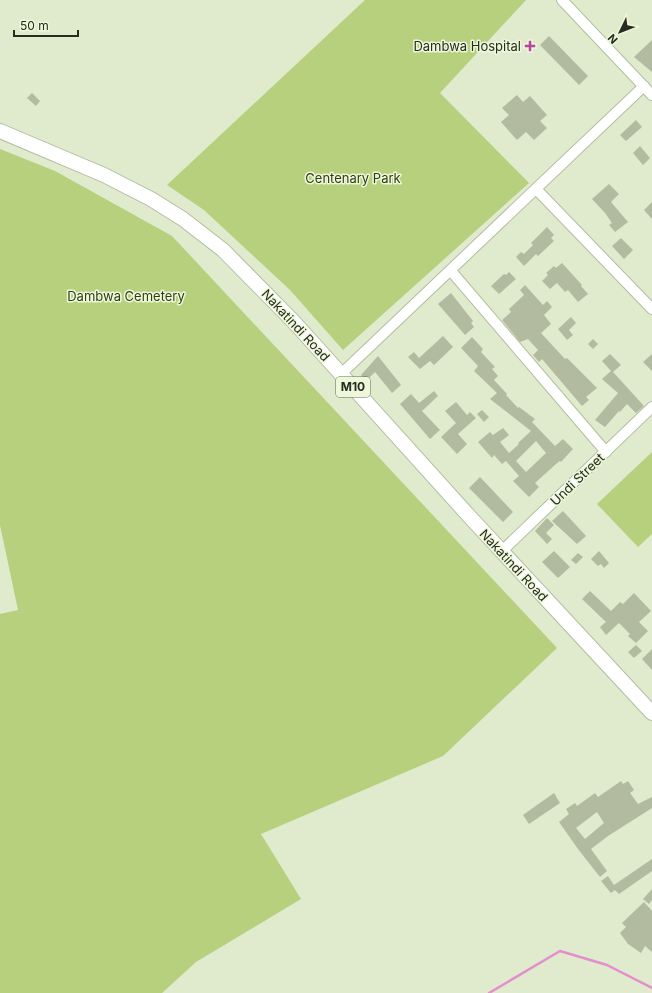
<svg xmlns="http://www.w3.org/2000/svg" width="652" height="993" font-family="Inter,sans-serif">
	<rect width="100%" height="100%" fill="#e0eacc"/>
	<!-- green -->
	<path fill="#b6d07e" d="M365,0h161l-86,93 89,90 -186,167 -53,-60 -86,-80 -37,-25z
		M0,149l55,22 117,65 385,412 -114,108 -182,78 40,65 -105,63 -34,31h-162v-379l18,-4 -18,-85z
		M652,452v82l-14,13 -41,-43z"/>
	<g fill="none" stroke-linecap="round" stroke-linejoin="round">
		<!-- stream -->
		<path stroke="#e48ecd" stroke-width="2.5" d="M489,993l71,-42 47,14 45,23"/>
	</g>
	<!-- building -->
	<path fill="#b2bb9f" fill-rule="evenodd" d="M549,36l39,40 -9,9 -39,-40z
		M652,40v32l-18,-15z
		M32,93l8,8 -4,5 -9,-8z
		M517,95l6,7 7,-6 17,19 -7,6 7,7 -13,12 -8,-8 -9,8 -16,-18 8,-7 -7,-7z
		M636,120l6,7 -16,14 -6,-6z
		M640,146l10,12 -7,7 -10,-12z
		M609,184l10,10 -8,8 17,20 -13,10 -6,-7 3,-2 -7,-10 -13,-14z
		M652,202v17l-8,-9z
		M547,227l7,8 -3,3 3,3 -16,15 -2,-2 -12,12 -8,-9 5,-5 3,2 9,-9 -2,-2z
		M621,238l12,12 -9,9 -12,-13z
		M562,263l20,22 -1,1 7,8 -10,8 -10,-12 -3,2 -8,-9 -7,6 -8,-8 6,-6 -2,-2 8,-7 2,2z
		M509,272l7,7 -17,15 -8,-8 13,-12 2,1z
		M525,285l18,20 4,-4 5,6 -8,8 7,9 -10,9 24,26 2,-1 30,30 -11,9 3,3 -7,6 -40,-47 -3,3 -6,-7 5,-5 -10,-11 -8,3 -18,-22 9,-8 -2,-3 15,-14 -4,-5z
		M451,293l22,28 -2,2 3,4 -9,8 -27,-31z
		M571,317l5,6 -7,7 4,5 -6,5 -9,-11z
		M443,336l10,11 -19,18 -4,-4 -10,8 -12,-12 6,-5 5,6z
		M472,337l11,12 -2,3 14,15 -3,2 6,7 -4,4 13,14 -1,1 12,13 1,-1 16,12 -3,3 23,24 8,-7 10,10 -12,13 -1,-1 -4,3 -21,19 4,4 -10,10 -16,-16 6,-5 -13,-15 -4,3 -8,-9 -2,3 -14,-16 12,-10 3,3 10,-7 6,7 -9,7 9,11 10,-9 -1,-1 13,-12 -41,-32 7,-6 -23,-22 4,-5 -17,-18zM536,441l10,12 -20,19 -10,-11z
		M593,339l5,5 -5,5 -5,-5z
		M610,354l11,11 -8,7 31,34 -8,7 -9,-9 -7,8 -1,-1 -14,16 -10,-7 23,-27 -16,-14 9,-8 -9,-10z
		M652,354v17l-9,-9z
		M378,356l23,29 -9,8 -17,-21 -9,9 -5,-6z
		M434,391l4,5 -16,15 18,19 -10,9 -30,-35 11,-10 8,9z
		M456,402l11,13 3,-3 6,6 -18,16 9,10 -10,10 -16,-17 15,-14 -11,-12z
		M482,410l7,7 -5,5 -7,-8z
		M480,477l33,35 -10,10 -34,-34z
		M563,511l23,25 -9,8 -25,-23z
		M547,518l7,7 -8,8 6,6 -5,5 -12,-13z
		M554,551l16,16 -12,11 -16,-16z
		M599,551l10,12 -5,5 -3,-4 -3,2 -7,-7z
		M578,553l5,4 -7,7 -5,-4z
		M590,591l21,20 9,-9 3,2 11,-11 17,18 -12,11 9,9 -12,12 -8,-7 2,-2 -11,-11 -13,12 -6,-8 6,-5 -24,-23z
		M636,645l6,6 -8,7 -6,-6z
		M652,649v21l-10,-11z
		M621,781l2,3 5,-3 6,9 -4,3 8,11 14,-7v11l-44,28 -17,13 16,22 -7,6 -22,-28 -19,-27 10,-8 -3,-5 9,-6 2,3 18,-13 3,4zM597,812l7,11 -19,16 -9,-11z
		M554,793l6,10 -31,21 -6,-9z
		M652,859v12l-33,23 -4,-4 -4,3 -10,-12 7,-5 6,9z
		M652,889v11l-3,4 -6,-5z
		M644,902l8,9v41l-7,-6 -4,7 -13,-9 -8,-11 6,-6 -4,-4z"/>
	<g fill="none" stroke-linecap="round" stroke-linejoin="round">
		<!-- minor casing -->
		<g stroke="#b3bda1" stroke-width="12">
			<path id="minor" d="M562,0l90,95
				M536,189l116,120
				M451,271l155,181
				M341,374l303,-288
				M501,552l151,-145"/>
		</g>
		<!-- highway casing -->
		<g stroke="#b3bda1" stroke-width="16">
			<path id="highway" d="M0,131l104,44 47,24 32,20 40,31 71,72 175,194 183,197"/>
		</g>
		<!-- minor -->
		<use href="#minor" stroke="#fff" stroke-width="10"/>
		<!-- highway -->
		<use href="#highway" stroke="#fff" stroke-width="14"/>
	</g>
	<!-- markers -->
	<path fill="#b7449e" stroke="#edf7d9" stroke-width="1.5" d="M528 40h4v4h4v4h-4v4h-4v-4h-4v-4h4z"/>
	<g text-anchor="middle" stroke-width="3" stroke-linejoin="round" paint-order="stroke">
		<!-- shield labels -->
		<rect fill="#edf7d9" stroke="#626858" stroke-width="1" x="336" y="377" width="34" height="20" rx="3"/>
		<g font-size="12" font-weight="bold" fill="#272b20">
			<text x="353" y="391">M10</text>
		</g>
		<!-- poi labels -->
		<g font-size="13" fill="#272b20" stroke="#edf7d9" text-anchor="end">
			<text x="521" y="51">Dambwa Hospital</text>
		</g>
		<!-- park labels -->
		<g font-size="13" fill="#323d14" stroke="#edf7d9">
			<text x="353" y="183">Centenary Park</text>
			<text x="126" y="301">Dambwa Cemetery</text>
		</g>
		<!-- street labels -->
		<g font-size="13" fill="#272b20" stroke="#edf7d9">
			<text transform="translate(296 325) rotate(47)" y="5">Nakatindi Road</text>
			<text transform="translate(577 479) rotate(-44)" y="5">Undi Street</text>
			<text transform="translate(514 565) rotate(47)" y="5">Nakatindi Road</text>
		</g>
	</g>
	<!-- north arrow -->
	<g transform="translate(620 32) rotate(227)" stroke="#edf7d9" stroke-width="3" paint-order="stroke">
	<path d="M0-3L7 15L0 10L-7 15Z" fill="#272b20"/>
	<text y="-6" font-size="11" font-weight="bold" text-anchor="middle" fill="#272b20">N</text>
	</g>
	<!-- scale -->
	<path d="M14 30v6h64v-6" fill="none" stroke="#272b20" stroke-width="2"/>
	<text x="20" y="30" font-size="12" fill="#272b20" stroke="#edf7d9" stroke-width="3" paint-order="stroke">50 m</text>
</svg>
